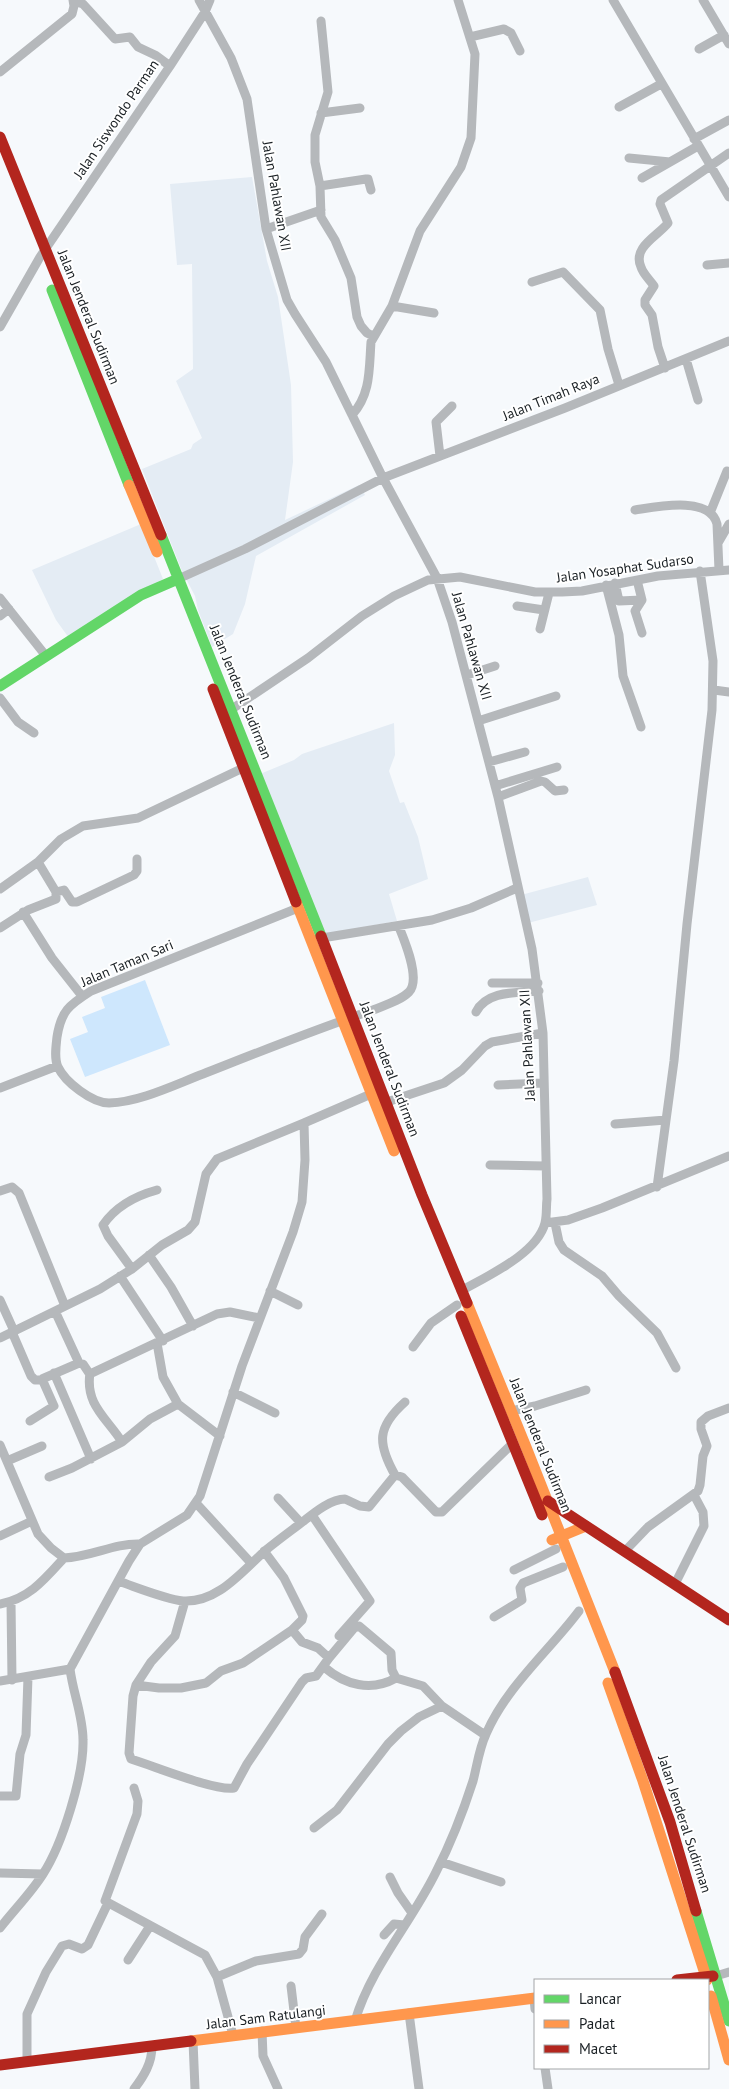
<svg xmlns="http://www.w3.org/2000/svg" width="729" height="2089" font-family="'PT Sans',sans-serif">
	<rect width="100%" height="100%" fill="#f6f9fc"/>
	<!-- built -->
	<path fill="#e4ecf4" d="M252,177l15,84 11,36 13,88 2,77 -8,58 74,-35 6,10 -109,61 -11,48 -12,30 -21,13 -14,-37 -3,-14 -13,-25 -40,-102 49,-20 2,-5 9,-6 -26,-57 17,-12 -1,-105 -15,1 -7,-81z
		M141,524l22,55 -94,59 -13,-18 -24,-50z
		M394,723l1,32 -6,16 11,32 4,-1 14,35 10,42 -39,15 8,27 -77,14 -60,-161 34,-14 8,-6z
		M588,877l9,28 -69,18 -7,-28z"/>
	<!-- green -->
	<path fill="#cee7fd" d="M145,980l25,65 -85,32 -15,-38 18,-7 -6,-15 23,-9 -4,-11z"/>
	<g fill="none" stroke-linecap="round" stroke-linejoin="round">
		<!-- street -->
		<path stroke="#b5b8bb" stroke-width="9" d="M199,0l32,58 16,41 19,130 21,71 8,14 31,48 57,116 54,100 15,44 46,175 34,152 11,84 4,166c-1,8 0,16 -2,24 -8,31 -58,53 -84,68
			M613,0l116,197
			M703,0l26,44
			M74,1l9,3 32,35 15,-2 8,10 17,8 15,11
			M321,21l7,71 -13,43v27l5,24 1,31 14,23 16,38 6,39 4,9 6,7 6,3
			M470,37l34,-8 7,4 9,18
			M699,49l25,-14
			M0,72l72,-58 2,-8 -1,-6
			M619,107l42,-23
			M321,113l39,-5
			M694,139l35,-19
			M629,158l41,4
			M642,178l56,-32
			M320,186l46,-7h2l3,11
			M266,229l55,-19
			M707,265l22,-2
			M532,282l31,-10 37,38 8,39 11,36
			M392,306l42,7
			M0,327l40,-70 130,-191 35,-54 5,-12
			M686,359l12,41
			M665,368l-7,-21 -6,-32 -7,-10v-5l9,-14c-4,-6 -11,-12 -13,-19 -9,-20 17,-31 27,-44l-8,-19 1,-4 68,-47
			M352,415c19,-21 17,-46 19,-73l21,-36 28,-75 41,-64 10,-29 4,-84 -17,-54
			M440,456l-4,-34 16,-16
			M635,510c20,-3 75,-15 82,14l2,46
			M710,513l17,-42
			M718,543l11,-19
			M178,579l67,-30 138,-71 182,-70 164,-67
			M637,580l5,20 -7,11 7,22
			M615,583l4,18 23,-1
			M606,585l13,50 4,41 18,51
			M0,598l46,58
			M517,606l27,4
			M0,616l9,-7
			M540,629l9,-36
			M467,675l28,-9
			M714,690l15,2
			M0,698l18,24 16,11
			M232,709l76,-51 54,-42 32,-20 34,-16 32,-3 75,15h27l20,-1 76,-15 71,-6
			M478,721l78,-25
			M489,762l36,-10
			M495,786l62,-19
			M498,797l43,-16 4,1 10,9 9,-1
			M0,889l38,-27 23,-23 22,-13 55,-8 105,-50
			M56,892l8,-2 8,12h5l57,-27 3,-4v-12
			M298,908l-207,83c-22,14 -30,20 -34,46 -1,9 -3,22 1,30 7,15 34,36 51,36 31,-1 65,-18 94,-29 56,-22 113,-45 170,-64 12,-5 27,-9 36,-18 12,-13 -4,-50 -10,-65
			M23,912l29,46 30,38
			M0,928l28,-18 28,-11v-7l-18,-30
			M322,938l110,-18 39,-12 46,-20
			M492,983h46
			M476,1012c11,-22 42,-19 63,-21
			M498,1085l45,-2
			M0,1088l57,-22
			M387,1102l57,-19 18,-13 23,-24 7,-4 51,-9
			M615,1124l51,-4
			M490,1165l55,1
			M657,1187l17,-126 13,-137 25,-214 1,-49 -13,-90
			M0,1191l12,-4 7,6 46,113
			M545,1223l23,-3 34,-12 127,-52
			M555,1223l4,19 5,8 38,26 17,20 38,37 19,35
			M149,1255l22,32 22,39
			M132,1269l-24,-33 -5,-11c13,-19 32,-29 54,-35
			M120,1276l43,65
			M270,1291l28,14
			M0,1300l14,31
			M55,1311l24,52
			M12,1332l19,44 4,4h8
			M0,1338l100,-49 32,-20 30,-24 26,-15 7,-8 11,-48 11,-15 87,-36
			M157,1343l6,34 15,27 42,32
			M413,1347l18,-24 26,-18
			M54,1373l37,86
			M233,1392l42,21
			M511,1411l24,-5 51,-16
			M30,1421l24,-15 -12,-27 37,-16 4,1 6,9h3l125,-59 13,-2 29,6
			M122,1442l28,-23 28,-15
			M0,1445l38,89 13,14 13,10c27,-1 50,-15 76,-14
			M7,1461l35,-15
			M395,1475c-18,-32 -18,-48 10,-73
			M49,1477l23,-9 50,-26c-15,-24 -37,-37 -32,-69
			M278,1498l23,25
			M196,1503l55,60
			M312,1515l58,86 -31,35
			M0,1536l32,-15
			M264,1551l20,27 19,38 -1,4 -10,10 10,12 16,6 11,10 25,-30 5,-2 32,27 1,17 4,8 27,8 19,20 43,29
			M625,1551l23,-24 50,-36 2,-6 3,-29 4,-10 -6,-17v-7l7,-6 21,-8
			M514,1570l42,-21
			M118,1581c18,6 47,18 65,20 35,2 59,-30 83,-51 12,-10 26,-20 39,-30 10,-8 26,-21 40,-21l15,7 9,1 26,-32 7,2 34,35h6l70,-68
			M675,1584l29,-58 -1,-14 -9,-17
			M185,1601l-10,35 -24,26 -15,23 -3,11 -4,57 2,6c23,7 83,32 103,29l13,-24 55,-82 4,-4 10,-2 13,-18
			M11,1602l1,78
			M0,1604c29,-5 45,-25 64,-46
			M494,1617l28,-17 -2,-12 3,-5 40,-16
			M324,1667c21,18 47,25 72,11
			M0,1681l70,-12 59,-108 11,-17 47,-29 13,-19 42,-130 51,-134 9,-30 3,-42 -1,-37 67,-29
			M136,1685l23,3h22l25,-5 15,-12 22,-8 49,-33
			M134,1788l4,13 -1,13 -32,87 100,54 12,22 16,58
			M0,1796h16l4,-42 6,-19 2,-58
			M314,1828l23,-18 51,-66 13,-13 18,-14 23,-11
			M441,1862l60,20
			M0,1873l43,1
			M390,1877l8,16 14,20
			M0,1928c14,-18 31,-35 43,-54 19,-29 41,-99 40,-134 0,-24 -10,-47 -13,-71
			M384,1935l10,-11 10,1
			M128,1960l22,-34
			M716,1976l13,-4
			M217,1977l39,-16 43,-7 4,-5 2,-12 17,-23
			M291,1986l5,42
			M534,1998l1,11
			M409,2013l10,76
			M355,2021c16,-54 56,-98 81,-149 15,-29 27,-60 37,-91 4,-15 6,-32 13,-47 21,-48 63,-83 93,-123
			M262,2031l1,25 15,33
			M193,2041l2,48
			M27,2062v-48l19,-42 16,-26 7,-2 13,5 6,-4 20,-42
			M545,2068l3,21
			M134,2089c10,-13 18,-26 18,-43"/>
		<!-- fast -->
		<path stroke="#63d668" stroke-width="11" d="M52,290l77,195
			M161,535l160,401
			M0,686l141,-91 37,-16
			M696,1911l33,110"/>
		<!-- slow -->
		<path stroke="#ff974d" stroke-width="11" d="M129,485l28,67
			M296,902l98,249
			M467,1303l59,144 89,225
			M552,1540l34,-14
			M608,1683l35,98 64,199
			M711,1996l18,64
			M191,2041l344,-43"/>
		<!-- jam -->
		<path stroke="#b3261e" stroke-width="11" d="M0,137l161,398
			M213,689l83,213
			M321,936l101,259 45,108
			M461,1316l81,199
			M548,1501l181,119
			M615,1672l55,150 26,89
			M677,1980l36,-4
			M0,2065l191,-24"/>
	</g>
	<g text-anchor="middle" stroke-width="4" stroke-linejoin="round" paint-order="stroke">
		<!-- street labels -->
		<g font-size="14" fill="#1a2024" stroke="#fff">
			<text transform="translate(116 119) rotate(-56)" y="5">Jalan Siswondo Parman</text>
			<text transform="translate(277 196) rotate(80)" y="5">Jalan Pahlawan XII</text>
			<text transform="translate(89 317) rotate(68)" y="5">Jalan Jenderal Sudirman</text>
			<text transform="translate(551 397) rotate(-22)" y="5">Jalan Timah Raya</text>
			<text transform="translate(625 568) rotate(-8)" y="5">Jalan Yosaphat Sudarso</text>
			<text transform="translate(472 646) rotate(74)" y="5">Jalan Pahlawan XII</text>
			<text transform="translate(241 692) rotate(68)" y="5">Jalan Jenderal Sudirman</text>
			<text transform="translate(127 963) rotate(-23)" y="5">Jalan Taman Sari</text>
			<text transform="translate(527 1045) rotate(-93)" y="5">Jalan Pahlawan XII</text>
			<text transform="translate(390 1069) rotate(69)" y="5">Jalan Jenderal Sudirman</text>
			<text transform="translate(541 1445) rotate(68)" y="5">Jalan Jenderal Sudirman</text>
			<text transform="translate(685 1824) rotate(72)" y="5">Jalan Jenderal Sudirman</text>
			<text transform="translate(266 2017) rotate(-7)" y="5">Jalan Sam Ratulangi</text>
		</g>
	</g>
	<!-- legend -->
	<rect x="534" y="1979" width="175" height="90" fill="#ffffff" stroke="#a3a6a7"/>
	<rect x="544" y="1995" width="25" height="8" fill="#63d668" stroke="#a3a6a7"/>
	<text x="579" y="2004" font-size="15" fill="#1a2024">Lancar</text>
	<rect x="544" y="2020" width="25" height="8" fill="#ff974d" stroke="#a3a6a7"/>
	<text x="579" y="2029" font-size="15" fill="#1a2024">Padat</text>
	<rect x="544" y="2045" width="25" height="8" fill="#b3261e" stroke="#a3a6a7"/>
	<text x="579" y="2054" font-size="15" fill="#1a2024">Macet</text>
</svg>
